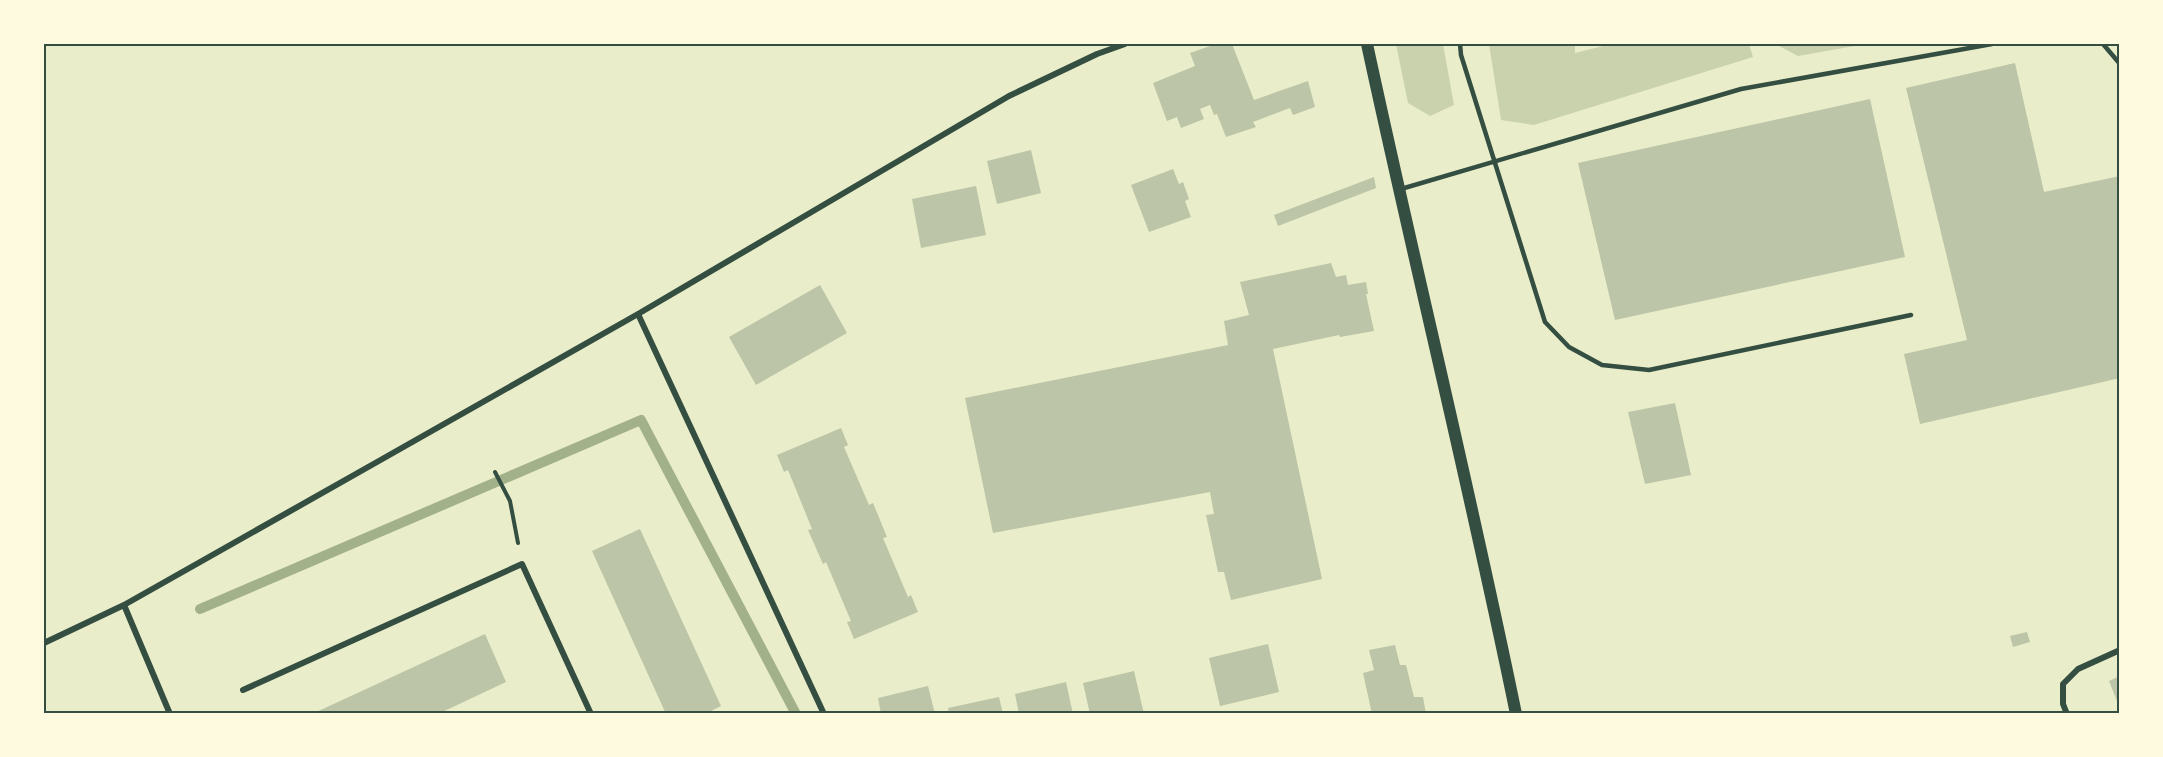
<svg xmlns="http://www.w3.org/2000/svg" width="2163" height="757" font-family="Poppins,sans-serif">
	<rect width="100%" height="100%" fill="#e9edc9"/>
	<!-- green -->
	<path fill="#cad2ad" d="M1396,44h47l11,61 -24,11 -22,-13z
		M1489,44h86v9l36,-9h138l4,13 -219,68 -33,-5z
		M1775,44h91l-68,12z"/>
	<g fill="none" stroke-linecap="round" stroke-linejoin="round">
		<!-- stream -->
		<path stroke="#a3b18a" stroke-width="10" d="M200,609l441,-189 155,294"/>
	</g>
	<!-- building -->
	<path fill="#bcc5a7" d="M1216,44h16l22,56 54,-19 7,26 -22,8 -3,-7 -37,14 3,5 -30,10 -9,-23 -3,1 -4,-10 -10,4 4,10 -23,9 -4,-11 -10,4 -14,-38 42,-17 -5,-13z
		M2015,63l29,129 76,-16v202l-200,46 -16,-70 63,-14 -61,-252z
		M1870,99l35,158 -290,63 -37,-157z
		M1031,150l10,43 -44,11 -10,-43z
		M1173,169l6,15 4,-2 6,17 -4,2 6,16 -42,15 -18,-47z
		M1374,177l2,11 -98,38 -4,-11z
		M976,186l10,49 -65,13 -9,-49z
		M1331,263l5,14 10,-2 2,10 18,-3 2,12h-2l8,37 -34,6 -1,-2 -66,14 49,230 -91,21 -7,-28h-6l-12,-57 8,-1 -4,-22 -217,41 -28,-135 263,-53 -4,-24 25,-6 -9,-33z
		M820,285l27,48 -91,52 -27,-48z
		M1675,403l16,72 -46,9 -17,-72z
		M841,428l7,17 -4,2 25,58 4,-2 14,34 -4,1 25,59 3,-2 7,17 -64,27 -7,-17 4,-1 -25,-59 -3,2 -15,-34 4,-1 -15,-37 -9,-22 -4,2 -7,-17z
		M640,529l81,177 -16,8h-39l-74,-163z
		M2027,632l3,10 -17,5 -3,-11z
		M485,634l21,48 -68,32h-126z
		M1268,644l11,48 -59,14 -11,-48z
		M1395,645l5,20h6l8,32h9l3,17h-54l-9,-41 11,-3 -5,-20z
		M1134,671l10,43h-54l-7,-31z
		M2120,676v30h-1l-10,-25z
		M1066,682l7,32h-54l-4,-20z
		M928,686l7,28h-54l-3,-16z
		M999,697l4,17h-54l-1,-6z"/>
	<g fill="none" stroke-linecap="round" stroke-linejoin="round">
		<!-- path -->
		<path stroke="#344e41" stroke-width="4" d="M495,472l15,29 8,42"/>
		<!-- service -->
		<path stroke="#344e41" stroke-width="4.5" d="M1460,44l1,11 84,267 24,25 33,18 47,5 262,-55
			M2103,44l17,20
			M1401,189l340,-100 251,-45"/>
		<!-- minor -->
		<path stroke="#344e41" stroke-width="6" d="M638,314l186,400
			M124,605l46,109
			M44,643l80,-38 253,-143 261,-148 371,-218 88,-42 28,-10
			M243,690l279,-126 69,150
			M2067,714l-4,-10v-20l15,-15 42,-19"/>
		<!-- secondary -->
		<path stroke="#344e41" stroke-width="12" d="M1367,44c48,223 103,445 149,670"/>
	</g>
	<!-- border -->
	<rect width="2163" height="757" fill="none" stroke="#fefae0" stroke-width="90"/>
	<rect x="45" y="45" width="2073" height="667" fill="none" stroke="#344e41" stroke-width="2"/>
</svg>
